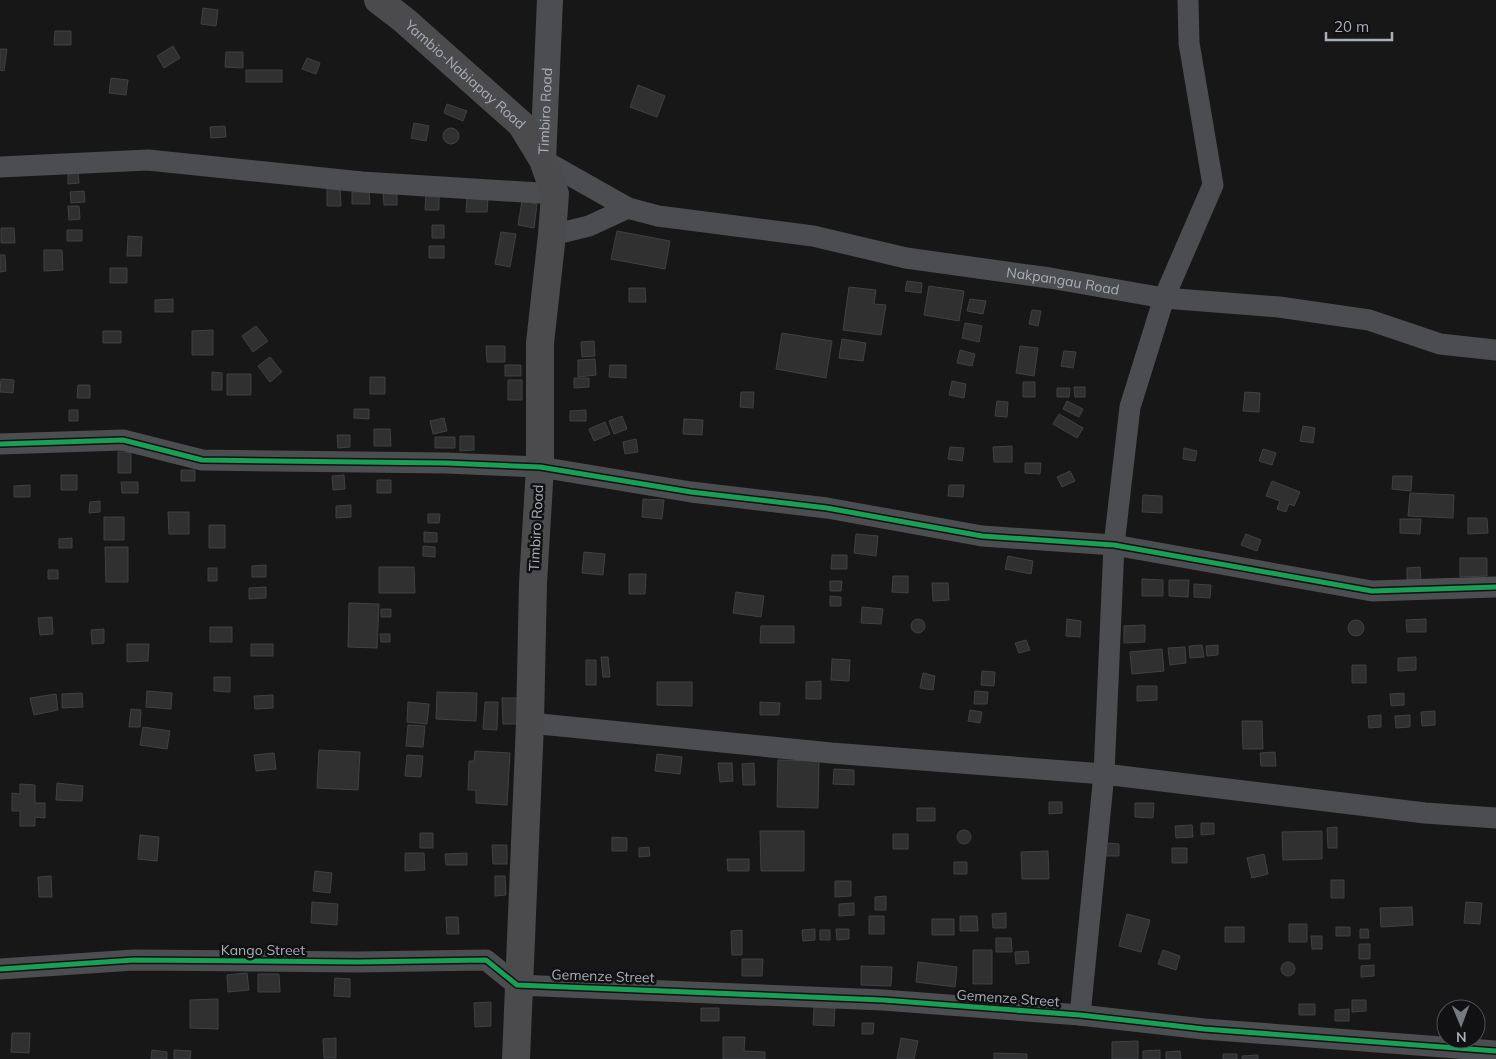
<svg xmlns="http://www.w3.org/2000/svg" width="1496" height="1059" font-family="Mulish,sans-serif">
	<rect width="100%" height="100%" fill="#171717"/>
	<!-- building -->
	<path fill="#303031" stroke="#3f4143" d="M203,8l15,2 -2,16 -15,-2z
		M55,31h16v14h-17z
		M173,46l7,12 -16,10 -7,-12z
		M0,49h7l-3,22 -4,-1z
		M226,52h17v16l-18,-1z
		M307,58l13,5 -4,11 -14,-5z
		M246,70h36v12h-36z
		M111,78l17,2 -2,15 -17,-2z
		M638,85l27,11 -8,21 -27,-10z
		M447,104l20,7 -4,10 -19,-8z
		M414,123l15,3 -3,15 -15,-3z
		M225,126l1,11 -15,1 -1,-11z
		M443 136a8 8 0 1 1 16 0a8 8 0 1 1-16 0Z
		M68,171h10l1,12 -11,1z
		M327,187h13l1,19h-14z
		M84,191l1,11 -14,1 -1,-11z
		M369,191l1,13h-18v-12z
		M383,193h14v12h-13z
		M426,194h13v16h-14z
		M467,198h21l-1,14h-21z
		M522,201l15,3 -3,24 -16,-3z
		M68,206h11l1,13 -11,1z
		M432,225h12v13h-12z
		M1,228h13l1,15h-14z
		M67,230h15v11h-15z
		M617,231l53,10 -5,28 -54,-10z
		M501,232l15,2 -6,33 -15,-3z
		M128,236l14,1 -1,19h-14z
		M429,246h15v12h-15z
		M44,250h18l1,20 -19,1z
		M0,255h5l1,16 -6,1z
		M110,268h17v15h-17z
		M907,281l15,2 -1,10 -16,-2z
		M929,286l35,5 -5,30 -35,-6z
		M849,287l27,3 -2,14 12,1 -5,30 -38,-5z
		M629,288h16l1,14h-17z
		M173,299v13h-18v-12z
		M970,299l16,2 -3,13 -16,-3z
		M1032,310l9,1 -3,15 -9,-2z
		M965,323l17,3 -3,16 -17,-4z
		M256,326l12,15 -15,11 -11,-16z
		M213,330v25h-21v-24z
		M103,331h18v12h-18z
		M782,333l50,8 -6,37 -50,-9z
		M842,339l24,4 -3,18 -24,-3z
		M594,341l1,15 -13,1 -1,-15z
		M486,346h19v16h-18z
		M1020,346l18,2 -4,28 -18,-3z
		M960,350l15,4 -3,12 -15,-3z
		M1064,351l12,1 -3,16 -12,-2z
		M270,357l12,15 -12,10 -12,-16z
		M595,359l1,16 -18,2v-17z
		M505,365h16v11h-16z
		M610,365h16v13l-17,-1z
		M212,372l10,1v17h-10z
		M227,374h24v21h-24z
		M370,377h15v17h-15z
		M574,378h15v9l-15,1z
		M1,379l13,1 -1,13 -13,-1z
		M508,380h14v20h-14z
		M952,381l14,3 -2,14 -15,-3z
		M1023,382h12v15h-12z
		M78,385h12v13h-13z
		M1074,387h11v10h-10z
		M1057,388h13l-1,9h-12z
		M741,392h13l-1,16 -13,-1z
		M1245,392l15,1 -1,19 -16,-1z
		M997,401l11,1 -1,15 -12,-1z
		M1067,401l16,8 -4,8 -16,-8z
		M354,409h15v10l-15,-1z
		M69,410h9v11h-9z
		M586,410v11h-16v-10z
		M1059,414l24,14 -6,10 -24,-14z
		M622,416l5,13 -13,5 -5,-13z
		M444,418l3,13 -14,3 -3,-13z
		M684,419l19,1 -1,15 -19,-1z
		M605,422l5,12 -16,7 -5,-12z
		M1303,426l12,2 -2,15 -13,-2z
		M374,429h16l1,17h-17z
		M337,435h13v12l-12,1z
		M460,436h14v14l-14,1z
		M435,437h20v11h-20z
		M636,439l2,13 -13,2 -2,-12z
		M1012,446v16h-18l-1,-15z
		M950,447l14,1 -2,13 -14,-2z
		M1184,448l13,3 -2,10 -12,-2z
		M1263,449l13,4 -4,12 -13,-4z
		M118,452h13v21h-13z
		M1025,463h16l-1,11 -15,-1z
		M181,470h14v11h-14z
		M1070,471l5,10 -13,6 -5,-10z
		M61,475h16v15h-16z
		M344,475l1,14 -12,1 -1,-14z
		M1393,476h19l-1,15 -19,-2z
		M377,480h14v13h-14z
		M1272,481l28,11 -6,14 -5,-2 -3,8 -9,-3 3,-8 -14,-5z
		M121,482h17v11h-16z
		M30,485v12h-16v-11z
		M949,485h15l-1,12 -15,-1z
		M1410,493l44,2 -1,23 -45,-2z
		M1143,495l19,1v17l-20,-1z
		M643,499l21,1 -2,19 -20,-2z
		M100,501v11l-11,1 1,-11z
		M351,505v12l-15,1v-12z
		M168,512h21v22h-20z
		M428,514h12l-1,9h-11z
		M104,517h20v23h-20z
		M1468,518h19l1,15 -20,1z
		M1400,519h21l-1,15 -20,-1z
		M209,525h16v23h-16z
		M424,532l13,1v9h-13z
		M856,534l22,2 -2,20 -22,-3z
		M1246,534l15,6 -4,11 -16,-6z
		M72,538v10h-13v-9z
		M423,546l12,1v10l-12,-1z
		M105,547h23v35h-22z
		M584,552l21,2 -2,21 -21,-2z
		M832,555h15v14h-16z
		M1008,556l25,5 -2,13 -26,-5z
		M1460,558h27v18l-27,1z
		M266,565v12h-14v-11z
		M379,567h35l1,26h-36z
		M1420,567l1,16h-14v-15z
		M208,568h9v13h-9z
		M48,570h10v9h-10z
		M629,574h17l-1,20h-16z
		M893,576h15v17l-16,-1z
		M1142,579l21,1v16h-21z
		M1169,580h20l-1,17 -19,-1z
		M830,581h12l-1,10h-11z
		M932,583h16l1,17 -16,1z
		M1194,584l17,1 -1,13 -16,-1z
		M266,587v11l-17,1v-11z
		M736,592l28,4 -3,21 -28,-4z
		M830,596l11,1v9h-11z
		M349,603l30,1 -2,44 -29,-1z
		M862,607l21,2 -2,15 -20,-1z
		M381,609h10v8h-10z
		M52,617l1,17 -13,1 -2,-17z
		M911 626a7 7 0 1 1 14 0a7 7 0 1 1-14 0Z
		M1067,619l14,2 -1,16 -14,-1z
		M1426,619v13h-19l-1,-12z
		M1348 628a8 8 0 1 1 16 0a8 8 0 1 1-16 0Z
		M1145,625v17l-21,1v-17z
		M761,626h33v17h-34z
		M210,627h22v15h-22z
		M104,629v14l-12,1 -1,-14z
		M380,634h10v8h-9z
		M1026,640l4,10 -11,3 -4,-10z
		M127,644h22l-1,17 -21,1z
		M251,644h22v12h-22z
		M1202,645l2,12 -14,1 -1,-12z
		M1218,645v10l-11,1 -1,-10z
		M1185,647l1,16 -16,2 -2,-17z
		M1162,649l2,22 -32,3 -2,-22z
		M601,657h7l2,20h-7z
		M1416,657v13l-18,1v-13z
		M832,659l18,1 -1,21 -18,-1z
		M586,660h10v25h-10z
		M1352,665h14v18h-14z
		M982,671l13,1 -1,14 -13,-1z
		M923,673l12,3 -2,14 -13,-2z
		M214,677h16v15l-16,-1z
		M821,681v18h-15v-17z
		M657,682h35v24l-35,-1z
		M1137,686h20v14l-20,1z
		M147,691l25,2 -1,16 -25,-2z
		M975,691l13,1 -1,12h-13z
		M437,692l40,1 -1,28 -40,-2z
		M82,693l1,14 -21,1v-14z
		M1404,693v12l-13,1 -1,-12z
		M56,694l2,16 -24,5 -4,-17z
		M273,695v13l-18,1 -1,-13z
		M502,698h16v26h-15z
		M408,702l21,2 -2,20 -20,-2z
		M485,702h13l-1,28 -14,-1z
		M760,702l20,1 -1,12h-19z
		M131,709l10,1 -1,17h-11z
		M970,710l12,2 -2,11 -12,-2z
		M1435,711v14l-13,1 -1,-14z
		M1381,715v12l-12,1 -1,-12z
		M1410,715v12l-14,1 -1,-12z
		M1242,721h20l1,28h-20z
		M408,725l17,1 -2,21 -17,-1z
		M143,727l27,4 -3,18 -27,-4z
		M319,750l41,2 -2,38 -41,-2z
		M475,751l35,2 -3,52 -31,-2v-13h-8l1,-29h5z
		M1275,752l1,14h-15l-1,-13z
		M274,753l2,16 -20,2 -2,-16z
		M657,754l25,3 -2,17 -25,-3z
		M407,755l16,1 -2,21 -16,-1z
		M778,760l41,1 -1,47 -41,-1z
		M718,763h14l1,18 -13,1z
		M754,763l1,22h-12l-1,-21z
		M834,769l20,1v15l-21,-1z
		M57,783l26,3 -1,15 -26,-1z
		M20,784l15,1v18h10v15l-10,-1v9h-15v-15h-8v-18l8,1z
		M1049,802h13v11l-13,1z
		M1135,803h19l-1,15 -18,-1z
		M917,808h18v13h-18z
		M1201,823h13v11l-13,1z
		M1192,825l1,12 -17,1 -1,-12z
		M1337,827v21h-9l-1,-20z
		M957 837a7 7 0 1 1 14 0a7 7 0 1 1-14 0Z
		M760,831h44v40h-43z
		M1322,831v28l-39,1 -1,-28z
		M420,833h13v15h-13z
		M893,834h15v15h-15z
		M140,835l19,2 -2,24 -19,-2z
		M612,837l15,1v13h-15z
		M1106,843l13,1v12h-14z
		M492,845h15v19h-14z
		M649,847l1,9 -11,1v-9z
		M1172,848h15v15h-15z
		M1048,851l1,28h-27l-1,-27z
		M405,853h19l1,17 -20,1z
		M467,853v12h-21l-1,-11z
		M1264,854l4,20 -16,4 -5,-20z
		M727,859h22v12h-21z
		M954,862h13v12h-13z
		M315,871l17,2 -2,20 -17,-2z
		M51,876l1,21h-13l-1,-20z
		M495,876h10l1,19 -11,1z
		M1331,880h13v18h-13z
		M835,881h16v15l-16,1z
		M886,896v14h-11v-13z
		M312,902l26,2 -1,21 -26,-2z
		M1466,902l16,1 -2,21 -16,-1z
		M854,903v12l-15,1v-12z
		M1412,907l1,18 -32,2 -1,-19z
		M1006,913v15h-13l-1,-14z
		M1127,914l23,6 -9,32 -22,-6z
		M869,916h15v18h-15z
		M960,916h17l1,15h-18z
		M446,917h12l1,17h-12z
		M932,919h22v16h-22z
		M1289,924h18v18h-18z
		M1225,927h19v15h-19z
		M1336,927h14v9h-14z
		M815,929v11l-12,1 -1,-11z
		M836,929h13v10l-12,1z
		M1360,929h8l1,9h-9z
		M742,930v25h-10l-1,-24z
		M820,930h10v10h-10z
		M1311,936h11v13h-10z
		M996,938h15l1,14h-16z
		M1359,944h11v15h-11z
		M973,950h19v34h-19z
		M1163,950l17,6 -4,14 -18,-6z
		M1028,951l1,12 -13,1 -1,-12z
		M742,959h21l-1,17h-20z
		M918,962l39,5 -2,20 -39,-5z
		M1281 969a7 7 0 1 1 14 0a7 7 0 1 1-14 0Z
		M1374,965v11l-13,1v-11z
		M861,966l31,1 -1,19 -30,-1z
		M247,973l2,17 -21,2 -1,-17z
		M258,974h21l1,18h-22z
		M335,978l15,1v18l-16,-1z
		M218,999v30l-28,-1v-28z
		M1352,1000h14v11l-14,1z
		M491,1002v24l-16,1 -1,-24z
		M1299,1004h16v11h-16z
		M814,1007l21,1 -1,18 -21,-1z
		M701,1008h18v13h-18z
		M1349,1009v12h-14v-11z
		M862,1023h12l-1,11h-11z
		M12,1033h18l-1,20 -18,-1z
		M723,1037h22l-1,14 21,1v7h-42z
		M336,1038v20h-12l-1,-19z
		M901,1038l17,3 -4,18h-17z
		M1138,1041v18h-26v-17z
		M152,1050l15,2v7h-16z
		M174,1050l17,1 -1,8h-16z
		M1160,1050v9h-17v-8z
		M1180,1051l1,8h-15v-7z
		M994,1053l33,1v5h-33z
		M1223,1054h14v5h-14z
		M1258,1055v4h-16v-3z"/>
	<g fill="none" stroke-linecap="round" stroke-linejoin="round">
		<!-- minor -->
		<g stroke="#4c4d50" stroke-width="21">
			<path id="s1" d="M543,160l85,48 30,8 155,20 93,22 144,20 114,20 115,9 90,13 71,24 56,6"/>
			<path d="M0,167l148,-7 214,22 193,12"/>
			<path d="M552,235l37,-9 39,-18"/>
			<path d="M0,444l123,-4 79,20 244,3 94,4 151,25 136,16 155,28 132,9 258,46 124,-4"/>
			<path d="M530,723l301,30 273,21 321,39 71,5"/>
			<path d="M0,969l134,-9 224,2 128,-2 31,25 366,15 197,15 124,14 292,22"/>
			<path d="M1080,1015l24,-241 10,-229 16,-138 34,-109 49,-113 -24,-142 -1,-43"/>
		</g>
		<!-- tertiary -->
		<path stroke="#4c4d50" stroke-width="26" id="s2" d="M543,160l7,-160"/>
		<!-- secondary -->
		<path stroke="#4b4b4e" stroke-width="28" id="s3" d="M378,0l26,20 117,104 22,36 12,34 -3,41 -12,108v124l-7,116 -3,140 -14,336"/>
		<!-- cycleway casing -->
		<g stroke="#111113" stroke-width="8">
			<path id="cycleway" d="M0,444l123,-4 79,20 244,3 94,4 151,25 136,16 155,28 132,9 258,46 124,-4
				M0,969l134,-9 224,2 128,-2 31,25 366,15 197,15 124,14 292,22"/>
		</g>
		<!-- cycleway -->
		<use href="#cycleway" stroke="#1a9f57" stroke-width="5"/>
	</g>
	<g text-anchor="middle" stroke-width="5" stroke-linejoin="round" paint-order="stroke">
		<!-- street labels -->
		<g font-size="14" fill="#a9aeb8" stroke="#111113">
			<text dy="5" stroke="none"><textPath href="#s3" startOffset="115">Yambio-Nabiapay Road</textPath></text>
			<text dy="5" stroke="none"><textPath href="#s2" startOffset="49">Timbiro Road</textPath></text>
			<text dy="5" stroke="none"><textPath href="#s1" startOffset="539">Nakpangau Road</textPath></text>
			<text transform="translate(536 528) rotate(-87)" y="5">Timbiro Road</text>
			<text x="263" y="955">Kango Street</text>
			<text transform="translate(603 976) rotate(2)" y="5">Gemenze Street</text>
			<text transform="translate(1008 998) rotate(4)" y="5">Gemenze Street</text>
		</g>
	</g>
	<!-- north arrow -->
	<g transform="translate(1461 1024) rotate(179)"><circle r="24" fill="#111113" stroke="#4e5055"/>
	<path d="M0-4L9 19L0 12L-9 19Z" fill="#767980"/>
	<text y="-8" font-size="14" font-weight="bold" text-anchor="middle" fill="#a9aeb8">N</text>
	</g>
	<!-- scale -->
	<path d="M1326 32v8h66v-8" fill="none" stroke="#a9aeb8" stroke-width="2.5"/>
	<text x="1334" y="32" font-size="15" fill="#a9aeb8" stroke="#111113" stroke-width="4" paint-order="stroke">20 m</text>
</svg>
